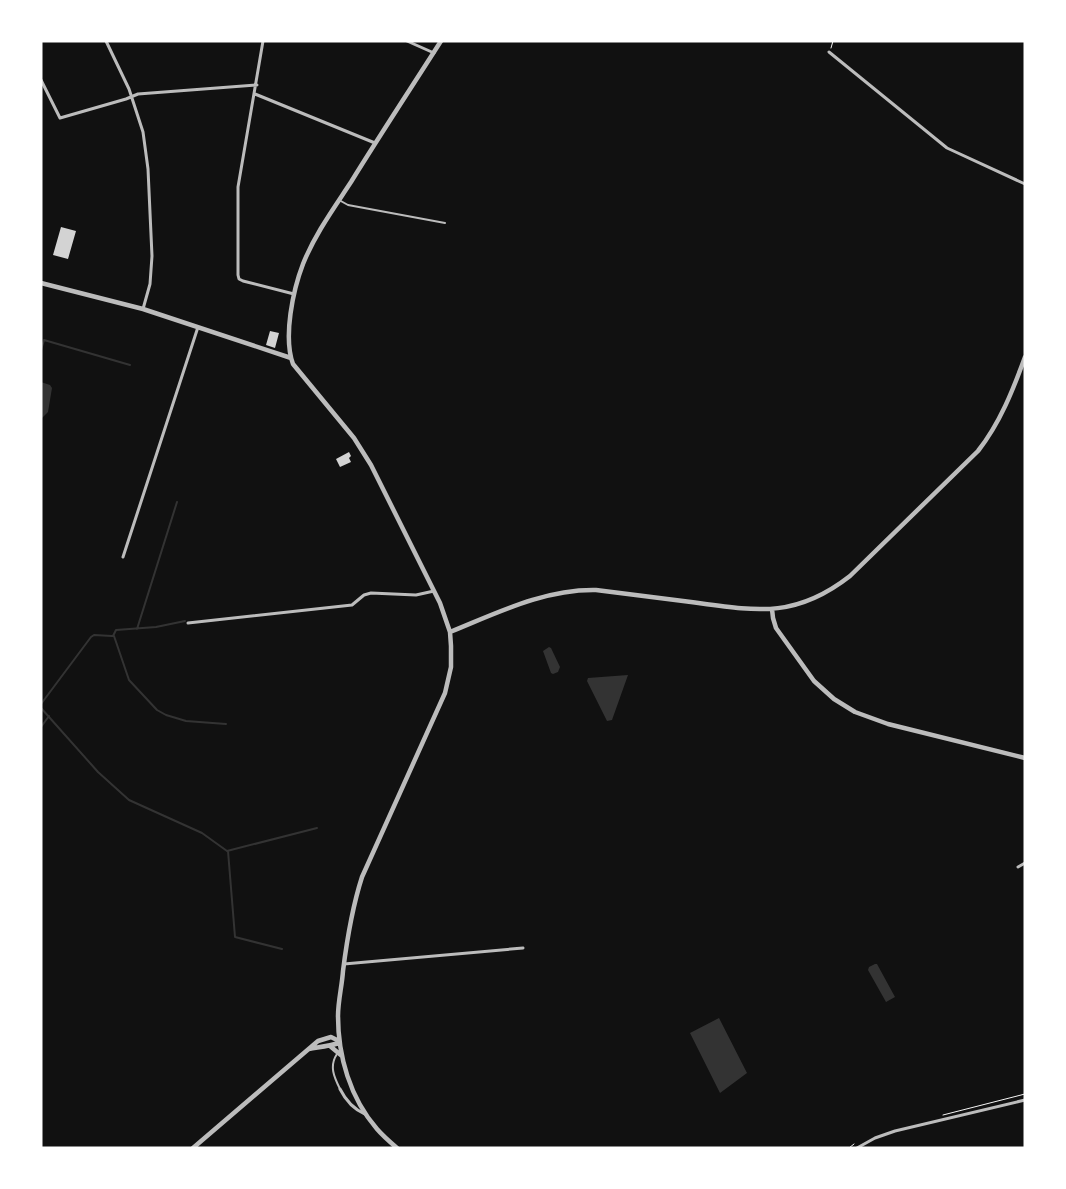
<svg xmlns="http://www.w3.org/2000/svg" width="1066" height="1189" font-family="Signika,sans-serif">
	<rect width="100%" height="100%" fill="#111"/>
	<!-- water -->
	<path fill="#333" d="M41,382l9,3 2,3 -4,24 -7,7z
		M549,647l2,1 9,19 -2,5 -5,2 -2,-1 -8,-22z
		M628,675l-16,45 -5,1 -20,-40 1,-3z
		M875,964h2l18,33 -9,5 -18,-32 1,-3z
		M719,1018l28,55 -27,20 -30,-60z"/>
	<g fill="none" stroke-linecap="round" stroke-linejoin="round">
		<!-- stream -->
		<path stroke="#333" stroke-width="2" d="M41,350l3,-10 86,25
			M137,629l40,-127
			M113,636l3,-6 40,-3 29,-6
			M41,704l50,-67 3,-2 18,1h2l15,44 28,30 9,5 20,6 40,3
			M41,708l57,64 31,28 73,33 25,18 90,-23
			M41,727l8,-11
			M228,851l7,86 47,12"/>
	</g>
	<!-- building -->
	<path fill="#d3d3d3" d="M61,227l15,4 -8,28 -15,-4z
		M270,331l9,2 -4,15 -9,-3z
		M349,452l2,4 -2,2 2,4 -11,5 -4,-8z"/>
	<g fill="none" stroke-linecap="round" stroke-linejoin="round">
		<!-- path -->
		<path stroke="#f5f5f5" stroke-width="1" d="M831,48l2,-7
			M943,1115l82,-21
			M849,1148l5,-4"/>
		<!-- service -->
		<path stroke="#bcbcbc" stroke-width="2" d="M339,200l9,5 97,18
			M337,1054c-8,12 -3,23 3,35"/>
		<!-- minor -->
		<path stroke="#bcbcbc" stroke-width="3" d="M106,41l23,48 14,43 5,37 4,87 -2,28 -7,25
			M263,41l-25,146v88l1,4 4,2 51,13
			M407,41l27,12
			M829,52l118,96 78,36
			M41,80l19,38 66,-19 12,-5 119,-9
			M255,94l120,49
			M123,557l75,-230
			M188,623l164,-18 12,-10 7,-2 45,2 18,-4
			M1018,867l7,-4
			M344,964l179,-16
			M340,1089c6,12 13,20 25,25
			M857,1148l18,-10 20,-7 130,-31"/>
		<!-- tertiary -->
		<path stroke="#bcbcbc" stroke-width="4.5" d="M41,283l102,26 148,49
			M772,609l1,9 3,10 38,53 20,18 21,13 33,12 137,34
			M450,632c47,-19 94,-43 146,-42 32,4 63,8 95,12 65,9 104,17 159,-26l128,-125c22,-28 35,-61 47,-94
			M330,1046l12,10
			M309,1049c11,-2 20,-3 30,-6
			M193,1148l125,-107 13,-4 8,4
			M397,1148c-7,-6 -14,-12 -20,-19 -27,-31 -39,-73 -39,-113 0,-15 4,-30 5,-45 4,-32 9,-63 19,-94l83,-184 6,-26v-21l-1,-14 -10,-29 -69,-138 -17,-27 -61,-74c-10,-27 0,-74 10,-100 12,-30 31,-56 48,-82 29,-47 60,-94 90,-141"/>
	</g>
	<!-- border -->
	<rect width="1066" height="1189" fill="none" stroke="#ffffff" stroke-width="85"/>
</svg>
